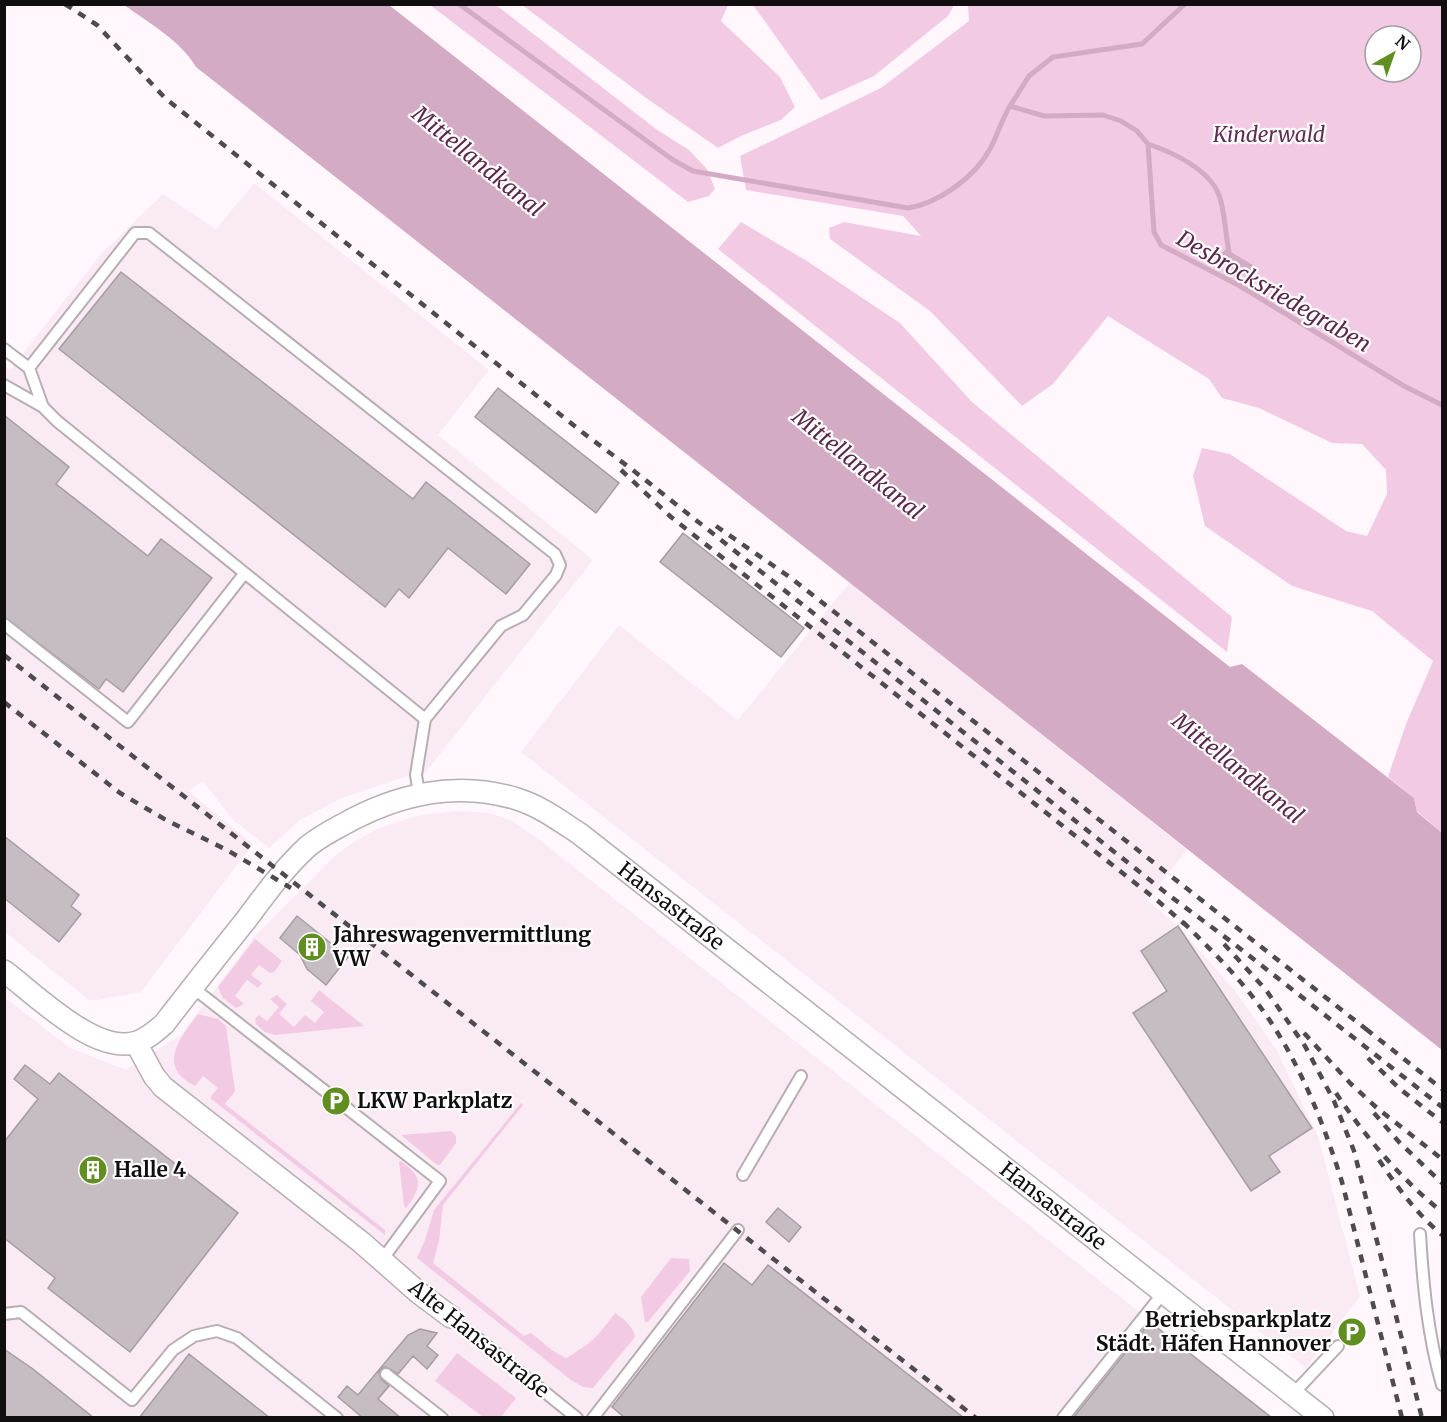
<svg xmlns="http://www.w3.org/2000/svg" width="1447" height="1422" font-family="Merriweather,serif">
	<rect width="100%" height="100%" fill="#fff7fc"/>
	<!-- built -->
	<path fill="#faeaf4" d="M254,183l235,187 -51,65 155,125 -168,213 -18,3 -65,22 -42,22 -31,28 -36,-28 -30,-39 -15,10 65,53 -112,148 -51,9 -85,-69 -1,-565 6,3 91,-116 62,-60 53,35z
		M850,582l337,268 -40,50 31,26 58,66 40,57 42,87 42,160 -54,72 -785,-616 98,-127 119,95z
		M459,811l31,2 22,8 25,17 736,579h-1268l-1,-420 66,51 56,22 56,-36 72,-97 83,-83 20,-14 23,-12 40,-13z"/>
	<!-- green -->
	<path fill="#f3cae4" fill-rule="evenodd" d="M430,5h66l160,124 33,21 18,19 8,20 -6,7 -21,6z
		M522,5h206l-7,16 59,56 15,30 -14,13 -40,16 -23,12 -69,-48z
		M753,5h201l-6,11 -74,60 -53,24z
		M968,5h474v828l-25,-22 -3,-13 -26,-21 18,-53 27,-63 -61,-50 -80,-25 -87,-60 -12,-50 9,-28 28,6 116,77 21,5 20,-42 -1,-24 -24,-26 -30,-1 -73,-35 -37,-10 -13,-19 -101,-63 -55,68 -31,22 -92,-95 -100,-72 -1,-11 15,-6 77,14 -18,-20 -157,-26 -6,-34 141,-68 88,-67zM1375,36h36v36h-36z
		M741,222l66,39 93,62 72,79 260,215 -5,35 -509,-403z
		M255,939l27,22 -8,11 -4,1 -11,-8 -8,10 11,8 -4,5 -11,-8 -12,16 9,8 -8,4 -13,-10 -5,-11z
		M319,990l45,36 -89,9 -10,-3 -9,-8 -1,-5 4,-4 8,6 12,-14 -9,-8 7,-4 10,9 -8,10 15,13 11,-12 10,8 9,-11 -13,-11z
		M198,1014l20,5 8,7 9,65 -10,13 160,126v5l-175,-137 8,-10 -15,-12 -8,10c-5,-3 -12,-7 -16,-12 -15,-19 8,-45 19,-60z
		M521,1103l2,2 -80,100 -4,36 -6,22 91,73 7,-3 22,18 13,7c25,-14 32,-22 49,-45 9,6 18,13 20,24l-42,51 -10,-1 -12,-7 -154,-122 8,-18 9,-30z
		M451,1131l5,5v7l-16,22h-3l-36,-30z
		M401,1161c23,17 21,26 5,47l-2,-2 -5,-44z
		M671,1258l18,1 1,12 -42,51h-3l-4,-25z
		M457,1353l59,45 -15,19h-18l-48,-36z"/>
	<!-- water -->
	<path fill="#d4abc5" d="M124,5h265l841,662 12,-3 172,134 3,14 25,21v217l-1246,-983c-16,-27 -47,-44 -72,-62z
		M1226,249l27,16v5l-5,7 -28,-16 -1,-5z"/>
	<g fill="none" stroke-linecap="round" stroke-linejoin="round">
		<!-- stream -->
		<path stroke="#d4abc5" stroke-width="5" d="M459,4l214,156 20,11 215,37c31,-5 67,-31 82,-59 8,-15 12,-30 20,-43l34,10 59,-1 18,6 16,10 11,13 6,88 7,13 79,41 164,100 38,19
			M1010,106l19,-30 24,-19 89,-13 43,-40
			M1148,144c24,8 61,25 71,51 6,16 6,38 10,56
			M1234,270l6,16"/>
	</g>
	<!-- building -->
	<path fill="#c6bdc3" stroke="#a69da2" stroke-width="1.5" d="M121,272l292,227 13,-17 104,82 -24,30 -58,-46 -39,50 -10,-9 -14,18 -326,-258z
		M498,388l121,95 -23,30 -121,-96z
		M4,415l65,52 -13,17 92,72 13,-17 51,39 -89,114 -17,-13 -7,10 -95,-72z
		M683,533l121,95 -23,29 -121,-95z
		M4,836l75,59 -8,11 10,8 -22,28 -55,-44z
		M297,916l51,41 -22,28 -19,-16 -7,-14 -20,-17z
		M1178,926l134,202 -43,28 11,16 -29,19 -118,-178 34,-22 -26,-40z
		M25,1065l25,19 9,-11 179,140 -108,139 -82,-64 7,-10 -51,-40v-96l34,-43 -24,-20z
		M778,1208l23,19 -12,15 -23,-20z
		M724,1263l28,22 16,-20 196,153h-339l-13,-11z
		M1150,1322l122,96h-199z
		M420,1329l17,4 -10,13 11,9 -11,14 -14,-13 -15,18 -12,-7h-3l-4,5 2,7 8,7 -11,13 23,19h-38l-25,-21 9,-11 11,9 50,-60z
		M4,1349l29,20 61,49h-90z
		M189,1354l81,64h-131z"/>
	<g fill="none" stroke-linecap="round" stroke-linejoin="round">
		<!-- lane casing -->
		<g stroke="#b7aeb3" stroke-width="14">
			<path id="lane" d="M4,349l25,19 14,39 14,14 368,298 -9,56 3,19
				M29,368l106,-135h14l406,321 5,11 -4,10 -33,40 -22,11 -76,93
				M4,385l39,22
				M4,624l124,98 116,-148
				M192,987l248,194 -58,79
				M743,1175l58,-99
				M1420,1234c3,51 8,102 22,151
				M4,1314l17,-2 111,88 41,-50 21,-14 23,-5 20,7 100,80
				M451,1317l126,101
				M386,1374l56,44
				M1293,1394l45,-48
				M593,1418l145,-188
				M1063,1418l101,-126"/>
		</g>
		<!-- street casing -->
		<g stroke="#b7aeb3" stroke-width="24">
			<path id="street" d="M4,971c31,23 92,85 133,71 10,-3 19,-11 27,-18 27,-35 54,-69 82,-104 18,-24 36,-49 58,-70 10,-10 25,-18 38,-25 53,-30 114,-45 175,-26 23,7 43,22 63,35l743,584
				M136,1043l18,33 9,11 198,155 58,51 32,24"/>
		</g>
		<!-- lane -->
		<use href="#lane" stroke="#fff" stroke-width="10"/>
		<!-- street -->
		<use href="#street" stroke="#fff" stroke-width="21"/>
		<!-- rail -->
		<path stroke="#4f4b4d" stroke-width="4.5" stroke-dasharray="8 8" stroke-linecap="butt" d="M65,4l32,21 68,73 417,334 52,39 536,425 63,47 209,164
			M621,470l50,47 487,384 30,26
			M716,526l75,52 580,455
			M4,655l972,763
			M4,702l116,91 46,27 61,30 64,38
			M1183,922c25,25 51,50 72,78 41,53 67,118 87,182l60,236
			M1224,944l42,46 39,56 29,55 20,50 68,267
			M1366,1029l76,60
			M1304,1033l46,50 27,25 65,51
			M1368,1058l32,31 42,33
			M1336,1093c30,45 65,86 106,119
			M1374,1113l25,29 43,41
			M1379,1160c18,27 38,54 63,75"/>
	</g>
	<!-- icons -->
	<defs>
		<g id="building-disc" transform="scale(1.5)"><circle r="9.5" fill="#608e21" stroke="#fff"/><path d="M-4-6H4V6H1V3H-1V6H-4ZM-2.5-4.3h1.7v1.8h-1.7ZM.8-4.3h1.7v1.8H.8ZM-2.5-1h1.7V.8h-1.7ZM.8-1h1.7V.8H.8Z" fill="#fff"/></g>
		<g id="parking-disc" transform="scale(1.5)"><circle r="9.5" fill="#608e21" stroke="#fff"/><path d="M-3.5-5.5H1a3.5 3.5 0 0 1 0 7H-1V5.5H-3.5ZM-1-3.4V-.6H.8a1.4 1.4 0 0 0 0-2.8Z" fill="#fff"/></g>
	</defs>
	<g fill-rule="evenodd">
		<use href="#building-disc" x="312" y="947"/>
		<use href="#parking-disc" x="336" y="1101"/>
		<use href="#building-disc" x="93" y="1170"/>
		<use href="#parking-disc" x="1352" y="1332"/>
	</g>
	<g text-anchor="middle" stroke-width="4.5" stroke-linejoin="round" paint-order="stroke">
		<!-- park labels -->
		<g font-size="21" font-style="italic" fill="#612e52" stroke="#fff">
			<text x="1269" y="142">Kinderwald</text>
		</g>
		<!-- street labels -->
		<g font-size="21" fill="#110e10" stroke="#fff">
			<text transform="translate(671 906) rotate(38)" y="7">Hansastraße</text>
			<text transform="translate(1053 1206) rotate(38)" y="7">Hansastraße</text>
			<text transform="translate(479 1339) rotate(39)" y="7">Alte Hansastraße</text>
		</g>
		<!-- poi labels -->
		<g font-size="21" font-weight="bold" fill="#110e10" stroke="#fff" text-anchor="start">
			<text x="333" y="942">Jahreswagenvermittlung<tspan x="333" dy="24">VW</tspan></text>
			<text x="357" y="1108">LKW Parkplatz</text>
			<text x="114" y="1177">Halle 4</text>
			<text x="1331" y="1327" text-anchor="end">Betriebsparkplatz<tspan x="1331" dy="24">Städt. Häfen Hannover</tspan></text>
		</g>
		<!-- water labels -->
		<g font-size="22" font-style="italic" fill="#5c294d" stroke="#fff">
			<text transform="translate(478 161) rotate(39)" y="8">Mittellandkanal</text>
			<text transform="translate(1274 291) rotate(30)" y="8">Desbrocksriedegraben</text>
			<text transform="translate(858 464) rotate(39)" y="8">Mittellandkanal</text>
			<text transform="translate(1238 768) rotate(39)" y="8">Mittellandkanal</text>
		</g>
	</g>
	<!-- border -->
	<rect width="1447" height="1422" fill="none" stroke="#110e10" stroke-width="12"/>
	<!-- north arrow -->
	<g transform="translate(1393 54) rotate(40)"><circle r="28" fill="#ffffff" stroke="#a09f9f" stroke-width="1.5"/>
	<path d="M0-4.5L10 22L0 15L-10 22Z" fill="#608e21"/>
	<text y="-9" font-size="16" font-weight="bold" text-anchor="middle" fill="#110e10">N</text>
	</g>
</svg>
